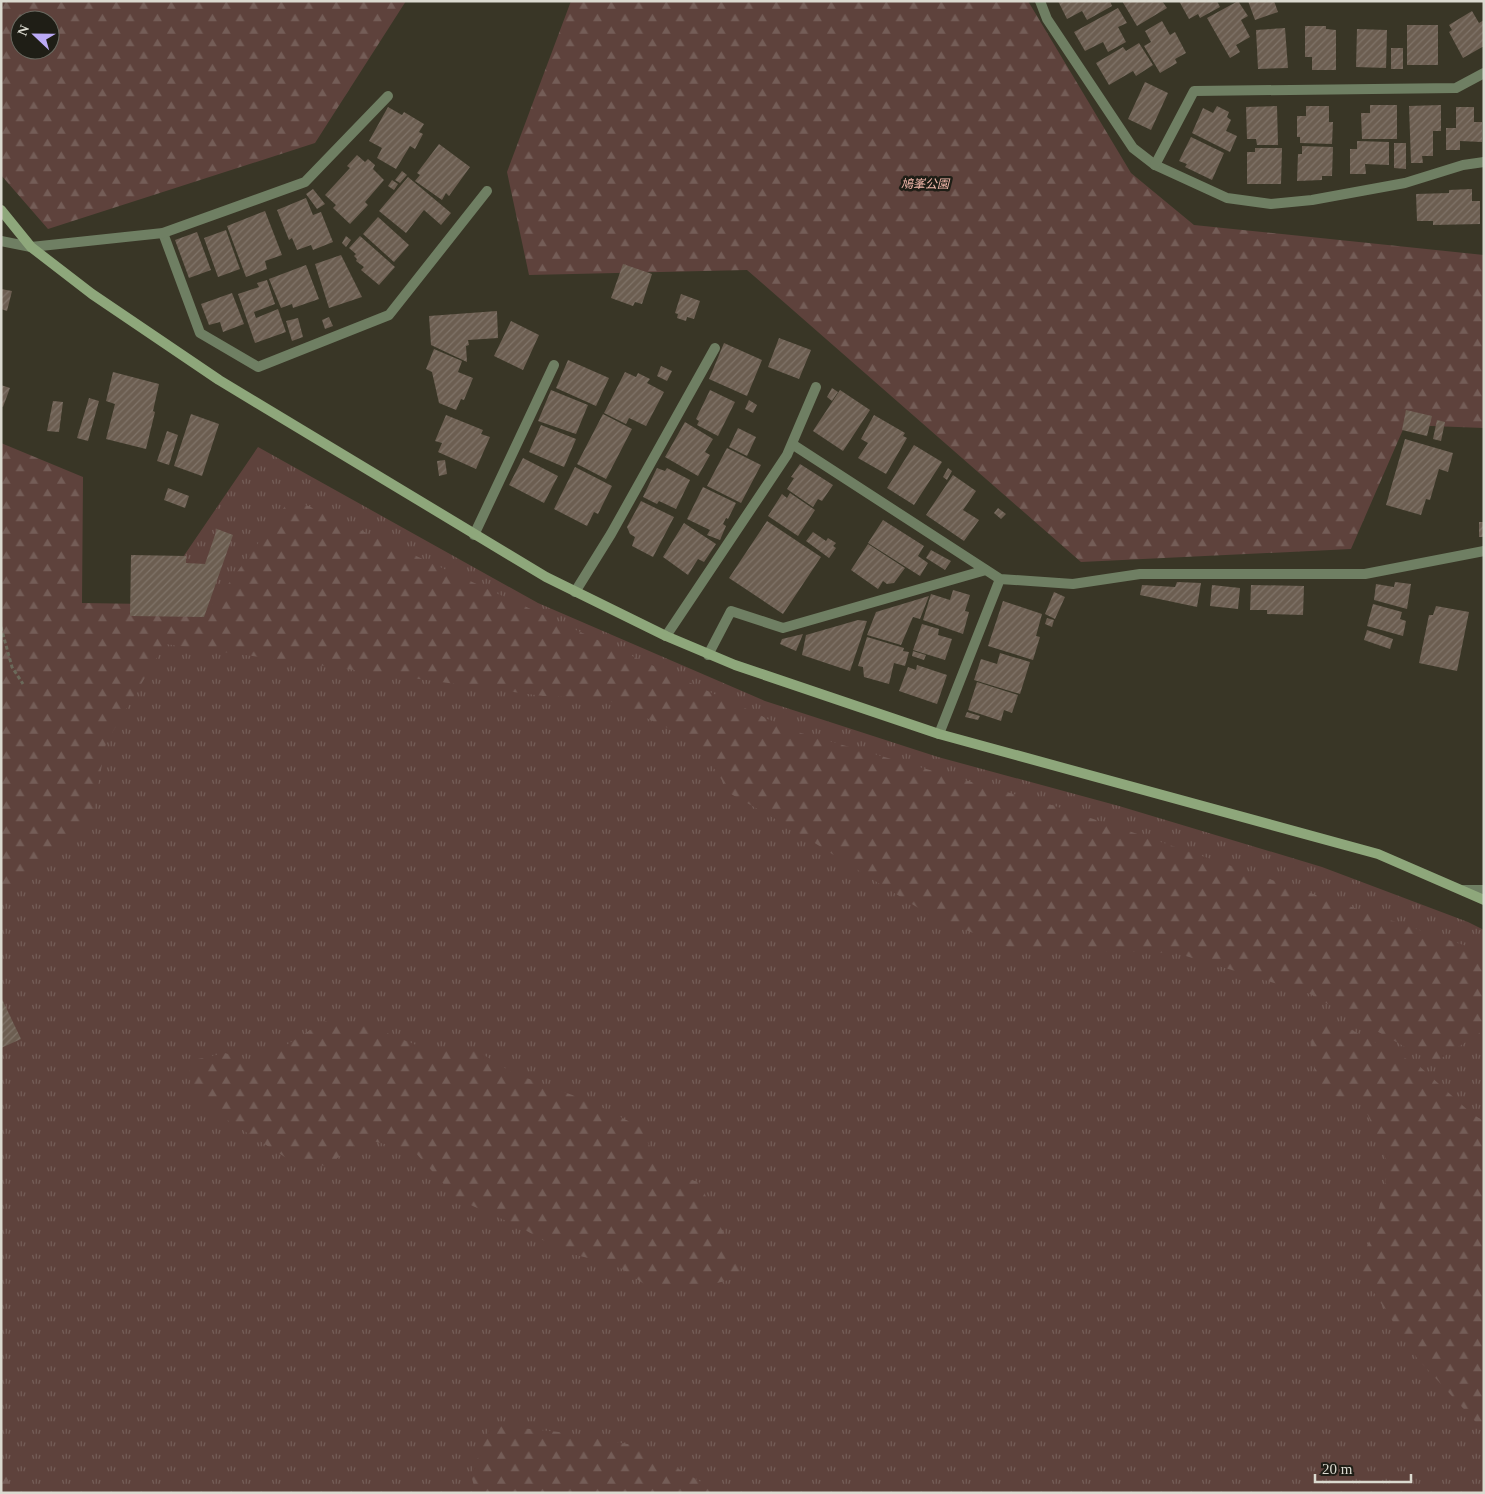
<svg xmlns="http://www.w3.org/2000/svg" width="1485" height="1494" font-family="'Times New Roman','Noto Sans JP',serif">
	<defs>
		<pattern id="grass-tufts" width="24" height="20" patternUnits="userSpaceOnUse" patternTransform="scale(1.25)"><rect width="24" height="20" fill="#5e423c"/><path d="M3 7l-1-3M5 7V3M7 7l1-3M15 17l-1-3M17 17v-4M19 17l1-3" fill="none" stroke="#745d57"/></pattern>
		<pattern id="forest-firs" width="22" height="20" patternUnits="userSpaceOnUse" patternTransform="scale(1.25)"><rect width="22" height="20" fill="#5e423c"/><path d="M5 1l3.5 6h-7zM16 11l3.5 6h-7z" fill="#745d57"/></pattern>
		<pattern id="building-hatch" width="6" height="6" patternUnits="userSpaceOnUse" patternTransform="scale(1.25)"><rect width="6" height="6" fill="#6c5e51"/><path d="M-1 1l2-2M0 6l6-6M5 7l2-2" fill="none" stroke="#807469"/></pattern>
	</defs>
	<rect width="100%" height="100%" fill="#393626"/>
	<!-- grass -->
	<path fill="url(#grass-tufts)" d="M258,447l280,156 227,98 173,56 181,49 203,61 146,55 16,8v563h-1483v-624l120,-221z"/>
	<!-- forest -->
	<path fill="url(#forest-firs)" fill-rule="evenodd" d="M1,1h405l-91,142 -267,86 -47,-54zM20,20h30v30h-30z
		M571,1h457l103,172 63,52 290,30v173l-79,-3 -54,124 -270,13 -334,-292 -218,5 -22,-103z
		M1,443l82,34 -1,126 131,2 78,-107 503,233 261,75 429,146v78l-50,33 -124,-69 -134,-41 -163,-4 -82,-33 -145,-91 -55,-31 -35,-53 -93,-43 -60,-2 -378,-52 -59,99 -15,80 -90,82z
		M1329,1018l89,47 54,49 12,7v310l-67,-73 -58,-88 16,-46 14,-57 -26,-64 -45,-11 -9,-64z
		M325,1021l42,4 59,24 45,-2 42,26 78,29 49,25 23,46 36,9 45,94 -46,12h-48l-34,-23 -52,-13 -46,-26 -61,-27 -43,-48 -50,-12 -38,27 -35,-5 -81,-52 -19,-17 -2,-31 36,-8 32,10z
		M491,1425l68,7 80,14 81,47h-244l-5,-18z
		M1,1467l14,26h-14z"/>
	<!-- building -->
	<path fill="url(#building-hatch)" d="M1058,1h52l2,5 -25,14 -5,-9 -15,8z
		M1122,1h40l5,7 -30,18z
		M1179,1h38l3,6 -20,11 -2,-4 -9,5z
		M1238,1l10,15 -7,4 9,17 -14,8 4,7 -10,6 -23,-40z
		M1248,1h26l4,11 -23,8z
		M1118,8l9,15 -9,4 8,15 -18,10 -5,-10 -18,9 -11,-19z
		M1472,11l7,12 5,-3v26l-21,12 -14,-26 3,-2 -3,-5z
		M1162,21l8,14 5,-3 11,21 -11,6 2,4 -17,10 -16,-27 7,-4 -6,-11z
		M1407,25h31v40h-31z
		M1305,26h21v3l10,1v40h-24v-13h-7z
		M1285,28l3,40 -30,1 -2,-39z
		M1357,29l30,1 -1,38 -30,-1z
		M1139,43l14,22 -17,11 -3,-5 -24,14 -13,-22 27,-16 3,4z
		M1391,48h12v21h-12z
		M1145,82l23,11 -17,37 -23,-11z
		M1370,105h27v34h-35l-1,-26h9z
		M1441,105v26h-8v25h-11l1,7h-12l-2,-57z
		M1217,106l12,6 -2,5 4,3 -5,11 11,5 -7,16 -38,-19 11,-25 10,5z
		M1277,106l1,39h-21l-1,-6h-9l-1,-32z
		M1306,106h23v16h4l-1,22 -32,-1v-6h-3v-21h9z
		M388,107l14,8 2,-3 20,12 -5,8 4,2 -8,15 -5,-3 -14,23 -19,-11 5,-10 -13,-7z
		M1456,107h18v15h8v20l-22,-1v9h-14v-22h10z
		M1191,137l33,16 -12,27 -27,-13 2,-3 -8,-3z
		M1357,141l32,1v23l-24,-1 1,10h-16v-25h7z
		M1394,143h12v26l-12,-1z
		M439,144l31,23 -21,29 -3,-3 -4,7 -27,-19 5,-6 -3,-2z
		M1302,146l31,1 -1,29h-10v4l-25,1 1,-27h4z
		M1255,148h27l-1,36h-34v-32h8z
		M357,155l8,7 3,-3 7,6 -2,4 11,11 -19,22 3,3 -18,19 -17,-16 3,-3 -11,-10 25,-27 -3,-2z
		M402,171l5,4 -7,8 -5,-3z
		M408,177l43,36 -10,12 -17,-15 -18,23 -27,-22z
		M392,180l6,4 -4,6 -6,-4z
		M313,189l12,15 -8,5 -11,-15z
		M1472,189v12h8v23l-47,1v-4h-16l-1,-27 33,-1v-3z
		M306,198l7,17 8,-3 12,30 -20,8 -2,-5 -14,5 -5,-12 -3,2 -12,-30z
		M265,211l17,44 -17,6 2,8 -21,8 -19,-51z
		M378,217l31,28 -15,17 -31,-28z
		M226,230l14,39 -22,8 -14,-39z
		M197,232l14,38 -22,8 -14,-38z
		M346,236l5,4 -5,7 -4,-4z
		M360,236l35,31 -16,18 -18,-15 3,-3 -8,-6 1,-2 -3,-3 2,-2 -7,-6z
		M341,255l21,42 -33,11 -14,-44z
		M623,264l29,10 -10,30 -7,-2 -2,4 -22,-8z
		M306,265l13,34 -26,9 -1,-4 -11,4 -12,-29z
		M267,280l8,24 -21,8 2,6 22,-9 8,23 -31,11 -17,-49 21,-7 -2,-4z
		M1,289l11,2 -5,20 -6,-2z
		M232,293l12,31 -21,8 -3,-10 -11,3 -8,-21z
		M681,294l19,7 -6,18 -7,-2 -1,4 -9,-3 1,-4 -3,-1z
		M497,311l1,27 -30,2 1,5 -3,1 1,16 -36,-17 -2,-29z
		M329,317l4,9 -8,3 -3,-9z
		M298,318l5,19 -11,4 -6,-20z
		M511,321l28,14 -16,35 -29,-14z
		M779,338l32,12 -12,29 -31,-12z
		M724,343l38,17 -15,36 -38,-17z
		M434,349l28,12 -4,11 15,6 -9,22 -3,-1 -5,11 -17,-7 -7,-31 -6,-3z
		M568,360l41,18 -13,28 -40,-18z
		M661,366l11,5 -5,10 -10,-5z
		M113,372l46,12 -6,27 2,1 -9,37 -40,-10 9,-35 -9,-3z
		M625,372l11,5 2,-4 12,6 -3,4 17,9 -18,34 -17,-8 -3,6 -22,-11z
		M1,385l9,3 -7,19 -2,-1z
		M832,388l6,4 -6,9 -5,-4z
		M551,390l37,15 -12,29 -38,-13z
		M710,390l25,12 -17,34 -21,-11 2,-4 -3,-2z
		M840,390l30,20 -27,41 -30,-20z
		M89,398l10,3 -11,40 -11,-3z
		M749,400l8,5 -4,8 -8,-4z
		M53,401l10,1 -4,30 -12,-1z
		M1406,410l26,6 -5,20 -25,-6z
		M191,414l28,10 -17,52 -28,-10z
		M603,414l29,15 -26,50 -29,-15z
		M446,415l37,15 -2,4 9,3 -14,32 -38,-17 4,-9 -7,-2z
		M874,415l31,18 -2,3 4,2 -21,36 -28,-16 10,-15 -7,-4z
		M1437,420l8,2 -4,19 -8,-2z
		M685,422l28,17 -8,13 5,3 -12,21 -33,-19z
		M541,425l35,14 -12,28 -35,-15z
		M738,428l18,9 -9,19 -18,-9z
		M167,431l11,4 -9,30 -12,-4z
		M1405,439l48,14 -5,19 -9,-3 -9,31 -4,-1 -5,16 -35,-10z
		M914,445l28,17 -28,43 -27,-17z
		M727,448l34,17 -20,38 -34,-17z
		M523,458l35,18 -14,27 -35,-18z
		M445,460l2,14 -8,2 -2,-15z
		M800,464l33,21 -11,16 -4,-2 -5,8 -26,-18 7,-11 -3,-1z
		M575,467l37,19 -14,28 -4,-2 -7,14 -33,-17z
		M657,468l8,3 2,-3 23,12 -14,29 -17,-8 -2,3 -14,-7z
		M948,468l4,3 -5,9 -4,-3z
		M953,475l23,16 -13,19 16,10 -15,21 -38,-26z
		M703,487l33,16 -8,16 -2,-1 -3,6 3,2 -6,14 -13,-5 3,-5 -23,-11z
		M168,488l21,8 -4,12 -21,-8z
		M790,493l25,17 -17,26 -30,-20 14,-22 5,4z
		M641,501l33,16 -21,40 -21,-11 3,-9 -5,-3 -3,-7z
		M998,508l8,6 -5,5 -7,-6z
		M883,520l41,26 -6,10 10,7 -8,13 -52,-33z
		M767,521l54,36 -38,57 -54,-36z
		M1479,522h5v15h-5z
		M684,523l32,21 -12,18 -6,-3 -10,16 -25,-18z
		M217,529l16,6 -29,82 -74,-1 1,-61 55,1v7l19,1z
		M813,532l13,9 2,-3 8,5 -3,3 3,2 -7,10 -23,-17z
		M868,544l37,24 -11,15 -7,1 -4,-3 -5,8 -27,-19z
		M931,550l20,11 -6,9 -19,-12z
		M1177,582l24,1 -4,24 -57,-12 2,-10 33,2z
		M1395,582l16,2 -4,25 -33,-9 2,-16 18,3z
		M1212,585l28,3 -2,21 -28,-3z
		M1251,585l53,1 -1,29 -36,-1v-4h-17z
		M953,590l17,5 -5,16 4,1 -6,22 -40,-14 8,-26 19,6z
		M1054,592l11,5 -10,22 -10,-5z
		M929,596l-9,23 -7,-2 -12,28 -34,-10 9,-23z
		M1003,601l39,13 -6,22 4,1 -7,23 -45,-14z
		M1373,604l29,8 -2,7 6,2 -3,15 -36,-10z
		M1436,606l33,6 -12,59 -38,-8 10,-48h4z
		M1047,618l7,2 -2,7 -7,-3z
		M858,620l9,1 -17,50 -48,-16 4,-20z
		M922,624l17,5 -1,6 14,4 -7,21 -32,-10z
		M1367,630l26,9 -3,10 -26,-9z
		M803,634l-7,17 -16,-7 2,-5z
		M867,637l37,11 -1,3 6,1 -4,14 -11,-3 -5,21 -25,-7 -1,-10 -5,-1z
		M913,651l13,4 -2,5 -12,-4z
		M1000,653l30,9 -10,32 -46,-14 7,-21 16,5z
		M917,665l30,10 -10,29 -38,-13 9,-24 8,3z
		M977,682l41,13 -6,18 -8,-3 -3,11 -33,-11z
		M967,712l13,4 -2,4 -13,-3z
		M1,997l20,42 -20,9z"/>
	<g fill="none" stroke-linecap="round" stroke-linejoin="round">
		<!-- path -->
		<path stroke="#6b695a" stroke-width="3" stroke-dasharray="4 2.5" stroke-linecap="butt" d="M1,627l11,40 11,17"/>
		<!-- lane -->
		<path stroke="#6f7f63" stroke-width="10" d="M1040,1l7,18 86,129 22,17 72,33 44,6 41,-4 93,-17 58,-18 21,-3
			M163,233l37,100 58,34 131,-52 98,-124
			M1,241l30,6"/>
		<!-- street -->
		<path stroke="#6f7f63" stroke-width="10" d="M1155,165l39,-74 262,-3 28,-15
			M31,247l132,-14 142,-51 83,-86
			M792,444l208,135
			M474,535l80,-170
			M575,592l36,-58 104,-186
			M666,636l121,-181 29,-68
			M708,655l23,-44 52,17 203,-58
			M939,734l61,-155 73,5 67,-10h225l119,-23
			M1464,890h20"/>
		<!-- secondary -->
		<path stroke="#8ea77b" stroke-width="10" d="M1,210l30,37 61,47 127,86 327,197 120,59 69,29 204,69 439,120 106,46"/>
	</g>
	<g text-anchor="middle" stroke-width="5" stroke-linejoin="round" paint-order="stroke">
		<!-- park labels -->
		<g font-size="12" font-style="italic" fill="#f3b8ab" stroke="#1f1e16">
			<text x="925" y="188">鳩峯公園</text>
		</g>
	</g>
	<!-- border -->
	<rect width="1485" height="1494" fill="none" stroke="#dbdad0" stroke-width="5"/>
	<!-- north arrow -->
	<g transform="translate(35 35) rotate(292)"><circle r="24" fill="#1f1e16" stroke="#6a6960"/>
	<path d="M0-4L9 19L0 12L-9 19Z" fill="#bbaaf6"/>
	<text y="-8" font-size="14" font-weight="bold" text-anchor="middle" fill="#dbdad0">N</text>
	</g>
	<!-- scale -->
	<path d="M1315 1474v8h96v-8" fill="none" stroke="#dbdad0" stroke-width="2.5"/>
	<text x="1322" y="1474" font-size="15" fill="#dbdad0" stroke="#1f1e16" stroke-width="4" paint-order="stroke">20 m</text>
</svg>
